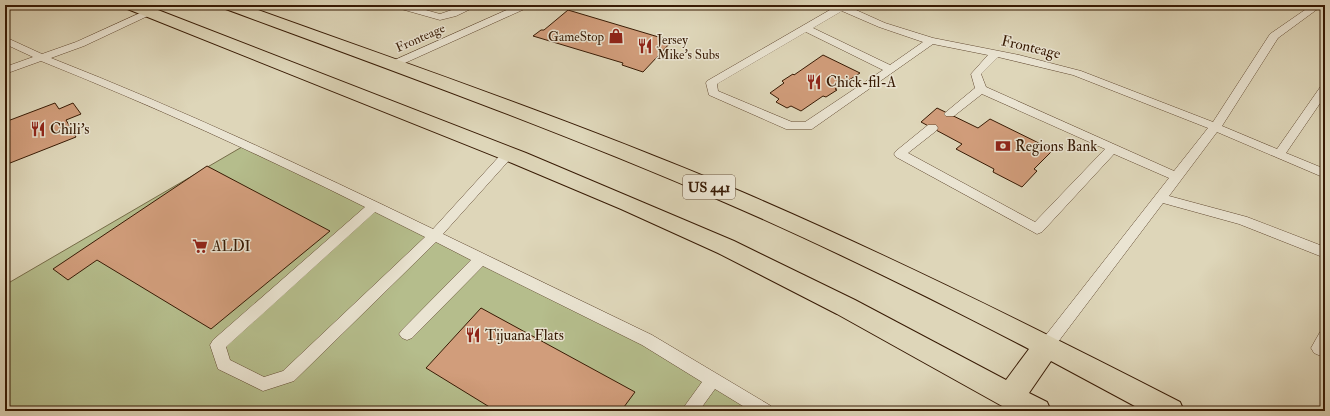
<svg xmlns="http://www.w3.org/2000/svg" width="1330" height="416" font-family="'IM FELL Double Pica',serif">
	<rect width="100%" height="100%" fill="#ded6b9"/>
	<filter id="stains"><feTurbulence type="fractalNoise" baseFrequency=".005" numOctaves="4"/><feColorMatrix values="0 0 0 0 .2 0 0 0 0 .09 0 0 0 0 .02 0 0 0 .5 -.17"/></filter>
	<radialGradient id="worn" r=".72"><stop offset=".6" stop-color="#630" stop-opacity="0"/><stop offset="1" stop-color="#630" stop-opacity=".3"/></radialGradient>
	<!-- green -->
	<path fill="#b5bd8c" stroke="#766c48" d="M247,144l527,267h-769v-126z"/>
	<!-- building -->
	<path fill="#d19d7b" stroke="#371a04" d="M568,10l104,31 -29,31 -21,-7 1,-2 -90,-27 8,-6h3z
		M823,55l37,18 -25,16 2,1 -11,7 -3,-1 -22,15 -10,-5 -4,2 -11,-6 3,-3 -9,-6 14,-10 -2,-2 11,-7 1,1z
		M55,103l4,6 14,-6 8,11 -15,6 10,17 -71,28v-43z
		M937,108l41,20 12,-9 63,31 -19,19 3,2 -15,16 -29,-15 1,-3 -38,-20 6,-5 -41,-22z
		M207,166l123,65 -119,98 -114,-69 -29,20 -15,-11z
		M481,308l154,84 -14,19h-125l-70,-43z"/>
	<g fill="none" stroke-linecap="round" stroke-linejoin="round">
		<!-- service casing -->
		<g stroke="#614931" stroke-width="1">
			<path id="service" d="M392,5h16l32,9 26,-9h13l-23,11 -16,4 -46,-13z
				M518,5h13l-2,2 -133,60h-8l-1,-2 1,-2z
				M832,5h13l40,18 48,15 86,17 62,16 132,51 57,-88 42,-29h11l-45,33 -56,88 55,23 44,-63 4,-1v11l-39,57 39,16v9l-108,-46 -48,64 78,21 78,30v11l-86,-34 -76,-21 -111,147 -5,1 -5,-1 -3,-5 3,-5 127,-162 -55,-24 -72,78 -5,2 -141,-77 -2,-3 2,-3 32,-26h8l2,3 -2,3 -28,22 127,69 70,-73 -123,-55 -28,22h-8l-2,-2 2,-2 29,-24 -4,-14 17,-19 -55,-11 -121,85h-26l-77,-34 -3,-12 1,-2 128,-74zM842,11l37,16 44,15 -33,23 -77,-37zM806,32l77,38 -78,52h-13l-74,-31 -1,-7zM998,57l75,18 135,53 -34,43 -188,-84 -5,-13z
				M149,9l5,3 -2,2 -68,32 -33,12c130,51 256,110 382,171l71,-78h8l2,3 -2,3 -69,77 209,101 119,71 2,5h-22l-36,-22 -16,22h-18l21,-29 -60,-37 -159,-79 -71,72 -5,2 -5,-2 -3,-4 3,-4 69,-70 -35,-18 -142,139 -31,10 -45,-22 -8,-24 3,-5 152,-133c-106,-53 -214,-102 -324,-146l-36,13v-7l28,-10 -28,-13v-7l37,17 34,-12zM375,212l50,25 -142,134 -19,6 -34,-17 -4,-13z
				M1325,330v28l-11,-5 -3,-5 9,-16z"/>
		</g>
		<!-- primary casing -->
		<g stroke="#371a04" stroke-width="2">
			<path id="primary" d="M123,5h22l381,148 208,88 121,59 151,80 23,-31c-100,-52 -201,-102 -305,-147 -164,-71 -333,-132 -501,-194l-2,-3h23c167,60 335,118 498,187 149,64 294,136 438,210l4,9h-40l-93,-50 -22,32 18,9 4,9h-40l-174,-97 -119,-61 -97,-44 -109,-46 -387,-155z"/>
		</g>
		<!-- service -->
		<use href="#service" fill="#eae4d2" fill-rule="evenodd"/>
		<!-- primary -->
		<use href="#primary" fill="#ded6b9" fill-rule="evenodd"/>
	</g>
	<!-- icons -->
	<defs>
		<g id="shop-bare" transform="scale(1.2)"><path d="M-5-2.5h2.3a2.7 3.5 0 0 1 5.4 0H5L5.5 6h-11ZM-1.5-2.5h3a1.5 2.3 0 0 0-3 0Z" fill="#8f2418" stroke="#eae4d2" stroke-width="2.5" paint-order="stroke"/></g>
		<g id="restaurant-bare" transform="scale(1.2)"><path d="M-5-6h1v4h1v-4h1v4h1v-4h1v5L-1.5 .5V6h-2V.5L-5-1ZM5-6V6H3V1.5H1.5Q1.5-4 5-6Z" fill="#8f2418" stroke="#eae4d2" stroke-width="2.5" paint-order="stroke"/></g>
		<g id="bank-bare" transform="scale(1.2)"><path d="M-6-4H6V4H-6ZM0-2.3a2.3 2.3 0 1 0 0 4.6a2.3 2.3 0 1 0 0-4.6Z" fill="#8f2418" stroke="#eae4d2" stroke-width="2.5" paint-order="stroke"/></g>
		<g id="supermarket-bare" transform="scale(1.2)"><path d="M-6-5.5h2.5l.6 2H6L4.5 2H-2.5L-4.4-4H-6ZM-1.5 3.2a1.3 1.3 0 1 0 .1 0ZM3 3.2a1.3 1.3 0 1 0 .1 0Z" fill="#8f2418" stroke="#eae4d2" stroke-width="2.5" paint-order="stroke"/></g>
	</defs>
	<g fill-rule="evenodd">
		<use href="#shop-bare" x="616" y="36"/>
		<use href="#restaurant-bare" x="645" y="46"/>
		<use href="#restaurant-bare" x="814" y="82"/>
		<use href="#restaurant-bare" x="38" y="129"/>
		<use href="#bank-bare" x="1003" y="146"/>
		<use href="#supermarket-bare" x="200" y="246"/>
		<use href="#restaurant-bare" x="473" y="335"/>
	</g>
	<g text-anchor="middle" stroke-width="3" stroke-linejoin="round" paint-order="stroke">
		<!-- far-poi labels -->
		<g font-size="13" fill="#371a04" stroke="#eae4d2" text-anchor="end">
			<text x="604" y="41">GameStop</text>
			<text x="657" y="44" text-anchor="start">Jersey<tspan x="657" dy="15">Mike's Subs</tspan></text>
		</g>
		<!-- far-street labels -->
		<g font-size="13" fill="#371a04" stroke="#eae4d2">
			<text transform="translate(420 37) rotate(-24)" y="5">Fronteage</text>
		</g>
		<!-- shield labels -->
		<rect fill="#eae4d2" stroke="#6d5742" stroke-width="1" x="683" y="175" width="52" height="24" rx="3"/>
		<g font-size="14" font-weight="bold" fill="#371a04">
			<text x="709" y="192">US 441</text>
		</g>
		<!-- street labels -->
		<g font-size="15" fill="#371a04" stroke="#eae4d2">
			<text transform="translate(1031 47) rotate(13)" y="5">Fronteage</text>
		</g>
		<!-- poi labels -->
		<g font-size="15" fill="#371a04" stroke="#eae4d2" text-anchor="start">
			<text x="826" y="87">Chick-fil-A</text>
			<text x="50" y="134">Chili's</text>
			<text x="1015" y="151">Regions Bank</text>
			<text x="212" y="251">ALDI</text>
			<text x="485" y="340">Tijuana Flats</text>
		</g>
	</g>
	<!-- margin -->
	<rect width="1330" height="416" fill="none" stroke="#ded6b9" stroke-width="20"/>
	<rect x="6" y="6" width="1318" height="404" fill="none" stroke="#371a04" stroke-width="2"/>
	<rect x="10" y="10" width="1310" height="396" fill="none" stroke="#371a04"/>
	<rect width="100%" height="100%" filter="url(#stains)"/>
	<rect width="100%" height="100%" fill="url(#worn)"/>
</svg>
